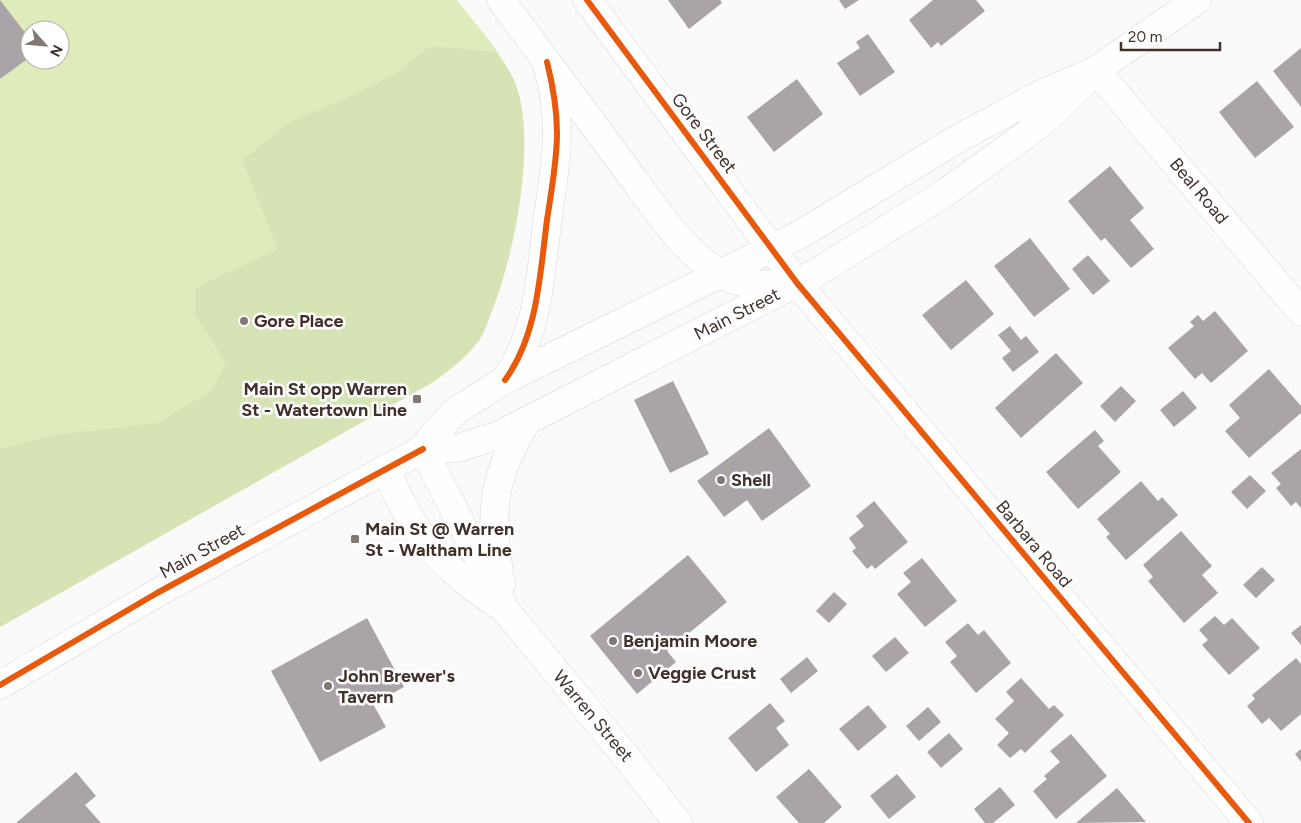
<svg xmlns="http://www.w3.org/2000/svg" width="1301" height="823" font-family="Figtree,sans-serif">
	<rect width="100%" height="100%" fill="#fafafa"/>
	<!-- green -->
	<path fill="#deecbc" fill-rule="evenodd" d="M0,0h457c22,29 52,59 62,95 15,60 -5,159 -27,216 -4,9 -7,20 -12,28 -13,18 -29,30 -47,43l-433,245zM30,30h30v30h-30z"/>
	<!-- forest -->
	<path fill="#d6e3b4" d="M430,46l66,6c10,13 19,26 23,43 15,60 -5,159 -27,216 -4,9 -7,20 -12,28 -13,18 -29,30 -47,43l-433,245v-178l55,-14 103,-12 54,-33 14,-27 -31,-49v-26l83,-39 -36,-89 48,-38 66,-28 39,-20z"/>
	<!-- building -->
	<path fill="#aaa4a8" d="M0,0l30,39v18l-30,22z
		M668,0h52l2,3 -33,26z
		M839,0h20l-14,9z
		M933,0h43l9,11 -44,35 -3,-4 -7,6 -22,-28z
		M868,34l27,38 -35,24 -23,-33 23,-15 -4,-6z
		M1301,48v59l-28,-36z
		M797,79l26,35 -49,38 -27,-35z
		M1257,81l37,46 -39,31 -36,-46z
		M1110,166l34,42 -14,12 24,29 -23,19 -26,-30 -4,3 -33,-40z
		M1030,238l40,51 -36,28 -40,-51z
		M1088,255l22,26 -17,14 -21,-26z
		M966,280l28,34 -43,36 -29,-35z
		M1215,311l33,40 -37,32 -9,-10 -7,6 -27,-31 26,-22 -4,-4 8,-7 5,6z
		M1010,326l11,14 5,-4 13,16 -26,20 -11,-14 9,-7 -13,-16z
		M1056,353l27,30 -62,55 -26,-30z
		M1269,369l32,37v7l-52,45 -24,-27 15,-13 -11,-13z
		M673,381l36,73 -39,19 -36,-73z
		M1121,386l15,15 -21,21 -15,-16z
		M1183,391l14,17 -23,19 -14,-17z
		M769,428l42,58 -49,35 -15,-21 -23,17 -27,-36z
		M1095,430l9,11 -6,5 23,26 -43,37 -32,-37z
		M1301,449v59l-5,-6 -5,4 -15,-18 5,-4 -10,-11z
		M1250,475l16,16 -19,18 -16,-17z
		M1141,481l17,20 4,-4 16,18 -52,45 -20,-23 4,-3 -13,-15z
		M874,501l34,41 -33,27 -3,-4 -5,4 -15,-18 4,-3 -7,-10 15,-12 -8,-10z
		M1181,531l31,35 -10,9 16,18 -34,30 -36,-42 5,-4 -10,-12z
		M688,555l39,47 -60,49 9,11 -39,32 -47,-58z
		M922,558l35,43 -32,26 -28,-33 14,-12 -8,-9z
		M1262,567l13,13 -19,18 -13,-13z
		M834,592l13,12 -18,19 -13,-12z
		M1215,616l9,9 8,-7 28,30 -31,27 -27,-30 6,-5 -9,-10z
		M367,618l37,69 -31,17 13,23 -66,35 -49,-91z
		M968,623l10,12 6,-5 27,33 -35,30 -26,-31 7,-6 -12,-14z
		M1301,625v20l-10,-12z
		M895,637l14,16 -23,19 -14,-16z
		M807,657l11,14 -27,22 -11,-14z
		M1296,658l5,6v50l-20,17 -12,-13 -7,6 -15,-18 8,-7 -3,-4z
		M1021,678l28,31 5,-4 10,10 -39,38 -4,-4 -11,9 -13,-13 12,-12 -14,-14 19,-18 -8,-9z
		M770,703l15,18 -9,7 13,17 -33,27 -28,-34z
		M868,705l19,22 -29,24 -19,-22z
		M928,707l13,15 -22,19 -13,-15z
		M949,733l14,16 -22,19 -14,-16z
		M1071,734l36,42 -51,43 -23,-28 14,-12 -3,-3 16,-14 -10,-11z
		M1301,749v13l-6,-8z
		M809,769l33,38 -18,16h-25l-23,-26z
		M76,772l20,24 -11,9 16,18h-85z
		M897,774l19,23 -27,22 -19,-23z
		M1000,787l15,18 -22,18h-8l-11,-14z
		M1117,788l29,34 -70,1z"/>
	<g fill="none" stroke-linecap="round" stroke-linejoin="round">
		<!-- minor casing -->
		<g stroke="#ddd5d2" stroke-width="29">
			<path id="minor" d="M1096,70l205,242
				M797,283l452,540"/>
		</g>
		<!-- tertiary casing -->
		<g stroke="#ddd5d2" stroke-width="29">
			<path id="tertiary" d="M501,0c40,54 80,108 120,162 29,38 57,85 98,111 22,14 52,13 78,10l-210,-283
				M505,380c34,-46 36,-110 43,-164 4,-28 9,-56 9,-83 0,-22 -3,-43 -9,-64"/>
		</g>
		<!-- secondary casing -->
		<g stroke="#ddd5d2" stroke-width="29">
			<path id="secondary" d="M423,449l83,162 118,143 54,69
				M385,469c12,23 22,48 37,68 21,29 50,50 79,70
				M501,585c-11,-67 -12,-103 25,-162"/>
		</g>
		<!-- primary casing -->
		<g stroke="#ddd5d2" stroke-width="29">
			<path id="primary" d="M423,449l35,-1 41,-13 315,-161 128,-79 85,-61 25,-20 44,-44 101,-70
				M0,685l157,-92 266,-144 10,-14 24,-25 48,-30 294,-145 160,-97 82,-44 55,-24"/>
		</g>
		<!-- minor -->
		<use href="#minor" stroke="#fefefe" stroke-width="28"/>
		<!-- tertiary -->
		<use href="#tertiary" stroke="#fefefe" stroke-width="28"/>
		<!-- secondary -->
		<use href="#secondary" stroke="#fefefe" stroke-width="28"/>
		<!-- primary -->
		<use href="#primary" stroke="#fefefe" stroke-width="28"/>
		<!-- cycleway casing -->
		<g stroke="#fff" stroke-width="9">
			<path id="cycleway" d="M587,0l210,283 452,540
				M505,380c33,-45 35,-107 42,-160 4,-28 10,-58 10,-87 0,-24 -4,-47 -10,-71
				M0,685l157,-92 266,-144"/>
		</g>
		<!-- cycleway -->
		<use href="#cycleway" stroke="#e8590c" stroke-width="6"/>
	</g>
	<!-- markers -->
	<g fill="#817773" stroke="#fff" stroke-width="2">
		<circle cx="244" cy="321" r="5"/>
		<rect x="412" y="394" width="10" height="10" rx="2.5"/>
		<circle cx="721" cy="480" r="5"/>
		<rect x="350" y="534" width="10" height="10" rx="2.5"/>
		<circle cx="613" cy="641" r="5"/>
		<circle cx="638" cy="673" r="5"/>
		<circle cx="328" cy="686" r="5"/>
	</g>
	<g text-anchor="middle" stroke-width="5" stroke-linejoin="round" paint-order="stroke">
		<!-- street labels -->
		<g font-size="18" fill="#40312b" stroke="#fff">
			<text transform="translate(704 133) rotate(53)" y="6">Gore Street</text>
			<text transform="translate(1199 191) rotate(50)" y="6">Beal Road</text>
			<text transform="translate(737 314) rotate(-27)" y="6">Main Street</text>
			<text transform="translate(1034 544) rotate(50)" y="6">Barbara Road</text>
			<text transform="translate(202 551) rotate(-29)" y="6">Main Street</text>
			<text transform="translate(593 716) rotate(50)" y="6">Warren Street</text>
		</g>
		<!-- poi labels -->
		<g font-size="18" font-weight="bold" fill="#40312b" stroke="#fff" text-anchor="start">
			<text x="254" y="327">Gore Place</text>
			<text x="407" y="395" text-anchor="end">Main St opp Warren<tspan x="407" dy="21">St - Watertown Line</tspan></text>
			<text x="731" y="486">Shell</text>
			<text x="365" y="535">Main St @ Warren<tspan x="365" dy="21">St - Waltham Line</tspan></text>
			<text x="623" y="647">Benjamin Moore</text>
			<text x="648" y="679">Veggie Crust</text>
			<text x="338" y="682">John Brewer's<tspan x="338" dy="21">Tavern</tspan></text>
		</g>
	</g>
	<!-- north arrow -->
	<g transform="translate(45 45) rotate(117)"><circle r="24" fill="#ffffff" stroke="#b3adaa"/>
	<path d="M0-4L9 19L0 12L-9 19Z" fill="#817773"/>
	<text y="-8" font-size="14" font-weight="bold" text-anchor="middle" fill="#40312b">N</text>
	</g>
	<!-- scale -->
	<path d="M1121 42v8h99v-8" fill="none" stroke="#40312b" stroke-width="2.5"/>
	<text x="1128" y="42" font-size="15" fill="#40312b" stroke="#ffffff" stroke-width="4" paint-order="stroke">20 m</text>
</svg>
